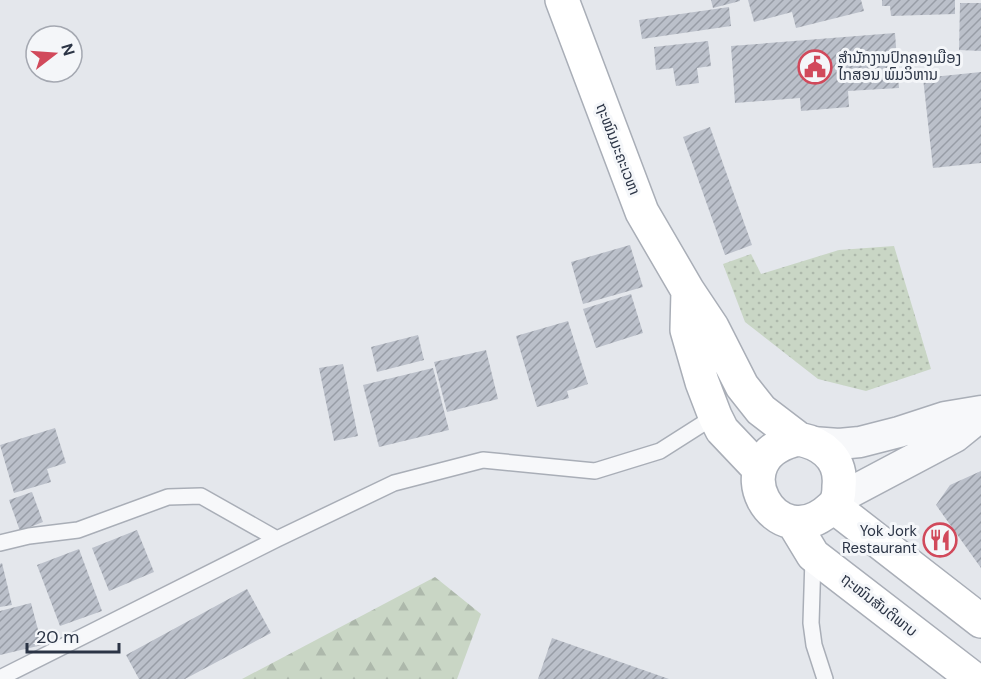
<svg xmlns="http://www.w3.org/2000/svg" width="981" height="679" font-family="'DM Sans','Noto Sans Lao',sans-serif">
	<defs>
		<pattern id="grass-dots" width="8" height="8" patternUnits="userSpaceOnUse" patternTransform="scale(1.5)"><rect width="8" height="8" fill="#c9d6c5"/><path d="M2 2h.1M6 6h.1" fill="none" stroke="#adb8ab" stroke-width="1.8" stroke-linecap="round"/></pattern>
		<pattern id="forest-firs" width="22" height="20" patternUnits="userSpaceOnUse" patternTransform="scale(1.5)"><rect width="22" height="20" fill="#c9d6c5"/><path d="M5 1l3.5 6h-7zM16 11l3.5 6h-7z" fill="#adb8ab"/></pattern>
		<pattern id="building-hatch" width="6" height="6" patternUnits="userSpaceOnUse" patternTransform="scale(1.5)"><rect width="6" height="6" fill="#bbc0ca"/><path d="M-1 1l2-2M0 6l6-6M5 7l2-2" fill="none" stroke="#989da6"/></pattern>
	</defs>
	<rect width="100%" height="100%" fill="#e4e7ec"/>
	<!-- grass -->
	<path fill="url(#grass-dots)" d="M894,246l37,123 -65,22 -48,-12 -73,-57 -22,-58 28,-10 10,20 78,-24z"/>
	<!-- forest -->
	<path fill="url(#forest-firs)" d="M435,577l46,37 -24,65h-215z"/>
	<!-- building -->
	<path fill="url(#building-hatch)" d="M711,0h29v1l-27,7z
		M748,0h113l3,11 -68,17 -4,-16 -38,10z
		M882,0h73v14l-64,2 -1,-10h-8z
		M960,3h21v48l-22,-1z
		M729,7l2,19 -89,13 -3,-19z
		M895,33l4,55 -51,3 1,16 -48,4 -1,-13 -65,5 -4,-57z
		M708,41l3,25 -14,2 2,15 -23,3 -3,-18 -17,2 -2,-23z
		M981,72v91l-48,5 -10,-90z
		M710,127l42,118 -27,10 -42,-118z
		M630,245l13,42 -60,17 -12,-42z
		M631,294l12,39 -47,15 -13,-39z
		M568,321l20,63 -21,7 2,7 -32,9 -21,-71z
		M418,335l6,25 -47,12 -6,-25z
		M486,350l12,49 -51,13 -13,-50z
		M343,364l15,72 -24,5 -15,-73z
		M433,368l16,62 -70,17 -16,-62z
		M55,428l11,35 -19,6 4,13 -37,11 -14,-48z
		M981,471v97l-45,-63 14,-20z
		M32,492l11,30 -23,9 -11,-31z
		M137,530l17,42 -45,19 -17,-43z
		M79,549l23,62 -42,15 -23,-61z
		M2,563l10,42 -12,2v-43z
		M247,589l24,44 -86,46h-46l-13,-24z
		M31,603l11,42 -42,10v-44z
		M552,638l117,41h-131z"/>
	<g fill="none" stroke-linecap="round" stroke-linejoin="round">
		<!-- lane casing -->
		<g stroke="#a9aeb7" stroke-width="18">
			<path id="lane" d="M0,543l29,-7 49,-6 90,-33 33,-1 76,43
				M813,558l-2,65 3,22 11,34
				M0,678l277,-139 117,-56 89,-23 112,11 65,-20 55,-35"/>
		</g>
		<!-- street casing -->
		<g stroke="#a9aeb7" stroke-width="33">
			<path id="street" d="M812,442l27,2 21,-2 39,-10 46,-15 36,-6
				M838,499l117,-62 26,-21"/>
		</g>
		<!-- secondary casing -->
		<g stroke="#a9aeb7" stroke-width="36">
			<path id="secondary" d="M562,0l80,212 46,79 24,36 30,59 19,24 38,29
				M688,291l-1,39 15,52 13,34 7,14 37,39
				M799,439c24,5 43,20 40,47 0,9 -1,15 -7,21 -57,55 -115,-52 -33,-68z
				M833,506l148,115
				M793,522l20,33 161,124"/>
		</g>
		<!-- lane -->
		<use href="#lane" stroke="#f7f8fa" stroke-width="15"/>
		<!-- street -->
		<use href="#street" stroke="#f7f8fa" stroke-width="30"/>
		<!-- secondary -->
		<use href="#secondary" stroke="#fff" stroke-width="33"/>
	</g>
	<!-- icons -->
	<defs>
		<g id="civic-ring" transform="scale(1.725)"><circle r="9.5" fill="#f4f6f9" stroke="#d1495b" stroke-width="1.5"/><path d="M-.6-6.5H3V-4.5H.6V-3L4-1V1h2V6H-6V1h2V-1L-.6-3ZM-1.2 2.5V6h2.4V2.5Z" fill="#d1495b"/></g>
		<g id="restaurant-ring" transform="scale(1.725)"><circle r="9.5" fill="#f4f6f9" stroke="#d1495b" stroke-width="1.5"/><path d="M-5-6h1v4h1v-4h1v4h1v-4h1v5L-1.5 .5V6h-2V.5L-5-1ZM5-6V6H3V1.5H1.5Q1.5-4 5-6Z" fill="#d1495b"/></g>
	</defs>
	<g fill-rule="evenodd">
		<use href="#civic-ring" x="815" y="67"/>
		<use href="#restaurant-ring" x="940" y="540"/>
	</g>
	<g text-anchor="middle" stroke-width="6" stroke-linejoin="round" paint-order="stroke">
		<!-- poi labels -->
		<g font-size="15" fill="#2b3445" stroke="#f4f6f9" text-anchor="start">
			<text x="838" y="63">ສຳນັກງານປົກຄອງເມືອງ<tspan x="838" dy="17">ໄກສອນ ພົມວິຫານ</tspan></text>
			<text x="917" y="536" text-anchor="end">Yok Jork<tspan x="917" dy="17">Restaurant</tspan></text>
		</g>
		<!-- street labels -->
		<g font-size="15" fill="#2b3445" stroke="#f4f6f9">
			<text transform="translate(618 149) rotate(69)" y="5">ຖະໜົນມະຄະເວຫາ</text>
			<text transform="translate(879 605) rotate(38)" y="5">ຖະໜົນສັນຕິພາບ</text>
		</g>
	</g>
	<!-- north arrow -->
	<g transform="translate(54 54) rotate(73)"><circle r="28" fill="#f4f6f9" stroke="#a4a8b1" stroke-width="1.5"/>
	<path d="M0-4.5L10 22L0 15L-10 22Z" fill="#d1495b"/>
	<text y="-9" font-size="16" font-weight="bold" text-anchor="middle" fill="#2b3445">N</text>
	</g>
	<!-- scale -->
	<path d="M27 643v9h92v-9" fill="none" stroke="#2b3445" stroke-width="3"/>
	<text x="36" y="643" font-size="18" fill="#2b3445" stroke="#f4f6f9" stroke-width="4.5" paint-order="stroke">20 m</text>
</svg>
